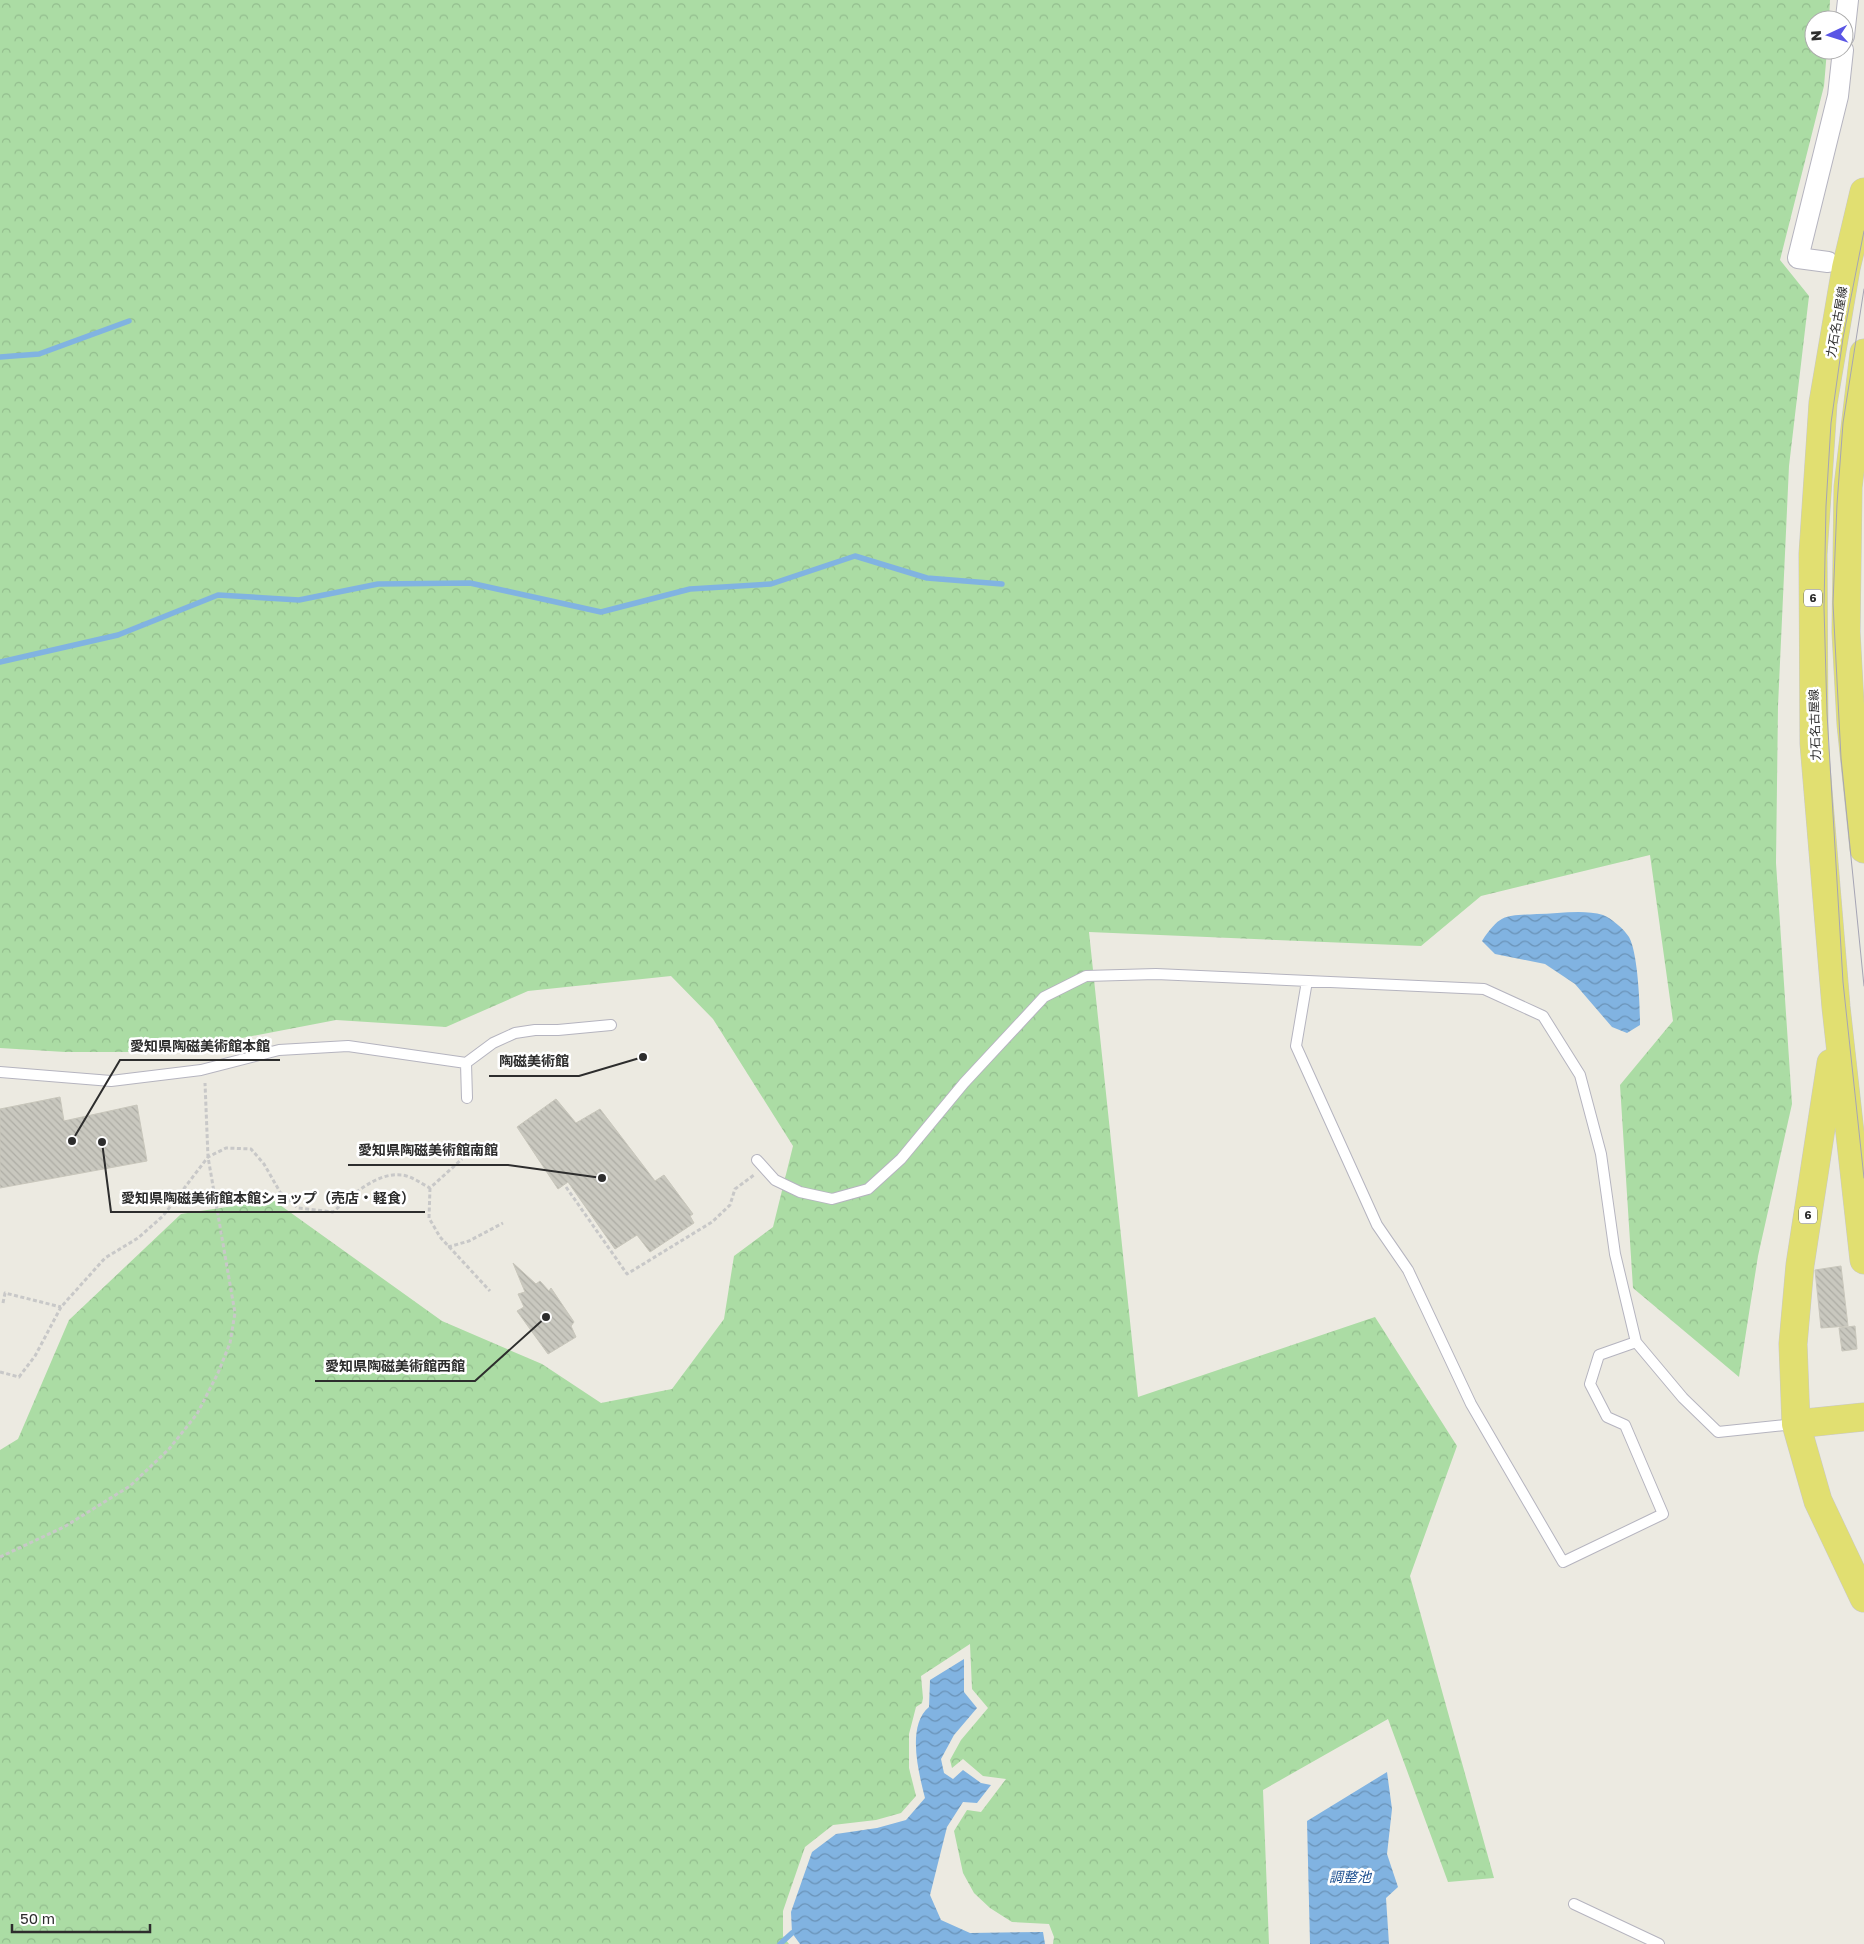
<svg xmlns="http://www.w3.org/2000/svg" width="1864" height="1944" font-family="'Golos Text','Noto Sans JP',sans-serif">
	<defs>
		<pattern id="forest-crowns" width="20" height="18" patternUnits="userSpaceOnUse" patternTransform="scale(1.25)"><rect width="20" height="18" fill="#abdca4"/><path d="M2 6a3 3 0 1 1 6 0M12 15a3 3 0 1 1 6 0" fill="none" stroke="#93bd8e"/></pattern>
		<pattern id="water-waves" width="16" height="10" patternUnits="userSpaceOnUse" patternTransform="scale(1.25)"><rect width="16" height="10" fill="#81b3e1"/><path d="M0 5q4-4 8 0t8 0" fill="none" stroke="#6a92b7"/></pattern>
		<pattern id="building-back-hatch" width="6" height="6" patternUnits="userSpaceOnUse" patternTransform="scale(1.25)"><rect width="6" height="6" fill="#c9c8bf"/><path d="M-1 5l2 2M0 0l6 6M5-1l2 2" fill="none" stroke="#adaca4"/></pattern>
	</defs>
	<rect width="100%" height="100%" fill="#eceae1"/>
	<!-- forest -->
	<path fill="url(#forest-crowns)" d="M0,0h1830l-1,20h-15v30h13l-3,36 -44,174 29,36 -20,170 -11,240 -2,157 16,241 -34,152 -19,121 -106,-89 -13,-203 53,-64 -23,-166 -169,41 -60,50 -332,-14 49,465 237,-80 82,129 -47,130 84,302 -46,4 -60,-163 -125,71 6,154h-216l1,-7 -5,-13 -37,-2 -22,-14 -16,-15 -11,-20 -9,-42 13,-21 14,2 25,-33 -23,-3 -20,-17 -11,9 -2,-8 11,-20 27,-32 -16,-19 -2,-45 -49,32 2,22 -1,5 -6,4 -7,27v34l7,28 -15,17 -25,7 -43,5 -28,22 -22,64v25l6,8h-789v-494l18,-11 51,-119 112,-106 92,-14 169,121 100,43 59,39 71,-14 52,-70 10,-63 39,-29 20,-81 -80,-127 -42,-43 -143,15 -82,36 -110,-7 -167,32h-104l-65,-4z"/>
	<!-- water -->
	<path fill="url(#water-waves)" d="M1537,914c20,0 46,-5 66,1 8,3 21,14 26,22 9,16 11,69 11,88l-13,8 -15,-6 -37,-43 -30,-20 -50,-10 -13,-13c19,-28 23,-25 55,-27z
		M964,1659v33l13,16 -23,27 -13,24 3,14 9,6 10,-9 18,13 10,2 -14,18 -14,-1 -16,25 -17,68 11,25 29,13 73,-1 2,12h-245l-8,-11 -1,-21 21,-60 24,-18 41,-6 29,-8 19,-22c-6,-24 -19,-72 4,-91l1,-27z
		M1387,1772l5,37 -5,45 11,33 -12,11 3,46h-79l-3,-123z"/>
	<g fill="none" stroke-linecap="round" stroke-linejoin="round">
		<!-- stream -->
		<path stroke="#81b3e1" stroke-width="5.5" d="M0,357l39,-3 90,-33
			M0,662l118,-27 100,-40 81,5 79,-16 92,-1 131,29 89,-23 81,-5 84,-28 72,22 75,6
			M780,1944l12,-11"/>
	</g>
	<!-- building -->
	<path fill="url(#building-back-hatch)" stroke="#c8c6bb" d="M60,1097l4,24 73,-16 10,56 -147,27v-79z
		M556,1099l20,24 24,-14 55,72 9,-6 29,39 -3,2 4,7 -44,29 -13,-17 -22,14 -47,-67 -10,7 -41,-62z
		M513,1263l23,21 4,-3 9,10 2,-3 23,34 -3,4 5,11 -28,17 -31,-43 7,-4 -6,-13 7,-2z
		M1841,1266l7,60 -27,2 -6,-58z
		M1855,1326l2,23 -15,2 -3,-23z"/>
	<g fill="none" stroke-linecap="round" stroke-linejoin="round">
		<!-- lane casing -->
		<g stroke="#b5b4bf" stroke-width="12">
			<path id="lane" d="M1307,981l-11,65 81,179 31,45 63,134 92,158 100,-48 -38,-89 -18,-8 -17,-33 9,-29 37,-13
				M466,1063l1,35
				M0,1072l111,9 90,-11 78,-20 69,-4 118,17 27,-20 22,-10 20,-3h23l53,-5
				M757,1160l18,20 25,12 32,7 36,-10 33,-30 63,-76 80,-86 42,-21 70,-2 328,15 59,27 37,59 21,79 14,100 21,88 47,56 35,34 77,-8
				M1574,1904l85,40"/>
		</g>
		<!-- street casing -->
		<g stroke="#b5b4bf" stroke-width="22">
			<path id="street" d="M1844,36l4,-36
				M1828,262l-30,-4 40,-162 5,-46"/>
		</g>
		<!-- primary casing -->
		<g stroke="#c8c8c8" stroke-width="29">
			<path id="primary" d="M1864,192l-18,76 -23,135 -10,151 1,189 22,264 28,253
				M1864,353l-16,134 -2,145 5,92 13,125
				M1831,1063l-31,202 -7,79 3,80 22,77 46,97
				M1796,1424l68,-7"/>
		</g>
		<!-- path -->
		<path stroke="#c8c8c8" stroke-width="3" stroke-dasharray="4 2.5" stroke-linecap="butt" d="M566,1187l61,87 85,-52 18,-17 5,-16 19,-14
			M430,1188l-1,30 11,19 50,54
			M448,1247l21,-6 34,-18
			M3,1303l2,-10 56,14
			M0,1372l19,5 16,-21 26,-49 44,-49 33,-20 25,-22 45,-59 18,-9 25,1 13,15 16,28 18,16 35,4c17,-15 43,-40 68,-37 9,0 21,9 29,13l32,-29
			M0,1557l64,-30 66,-41 39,-37 28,-35 21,-41 12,-30 5,-30 -27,-156 -3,-74"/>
		<!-- lane -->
		<use href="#lane" stroke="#fff" stroke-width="10"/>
		<!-- street -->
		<use href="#street" stroke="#fff" stroke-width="20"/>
		<!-- primary -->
		<use href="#primary" stroke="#e1df71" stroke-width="28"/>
		<!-- tram -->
		<path stroke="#a5a4b4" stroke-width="1" d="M1864,231l-21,107 -12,85 -5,83 -2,101 3,106 16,269 21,196
			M1864,289l-21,134 -6,81 -4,99 8,155 23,228"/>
	</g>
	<g text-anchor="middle" stroke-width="5" stroke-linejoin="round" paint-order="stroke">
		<!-- shield labels -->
		<g fill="#fff" stroke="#6c6c6c" stroke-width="1">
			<rect x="1804" y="589.5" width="18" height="17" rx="4"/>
			<rect x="1799" y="1206.5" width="18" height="17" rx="4"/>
		</g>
		<g font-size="11" font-weight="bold" fill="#2d2d2d">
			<text x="1813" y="602">6</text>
			<text x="1808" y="1219">6</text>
		</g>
		<!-- street labels -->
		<g font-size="12" fill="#2d2d2d" stroke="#fff">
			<text transform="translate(1837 322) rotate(-80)" y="4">力石名古屋線</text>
			<text transform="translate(1815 725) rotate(-92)" y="4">力石名古屋線</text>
		</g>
		<!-- water labels -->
		<g font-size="14" font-style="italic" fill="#1e5090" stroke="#fff">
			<text x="1350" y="1882">調整池</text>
		</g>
	</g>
	<!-- callouts -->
	<path fill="none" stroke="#2d2d2d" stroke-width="2" d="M72 1141L120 1060H280M643 1057L579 1076H489M602 1178L508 1165H348M102 1142L111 1212H425M546 1317L475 1381H315"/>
	<g fill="#2d2d2d" stroke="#fff" stroke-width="2">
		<circle cx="72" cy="1141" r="5"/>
		<circle cx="643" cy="1057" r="5"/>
		<circle cx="602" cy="1178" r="5"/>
		<circle cx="102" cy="1142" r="5"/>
		<circle cx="546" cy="1317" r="5"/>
	</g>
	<g font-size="14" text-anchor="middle" font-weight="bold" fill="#2d2d2d" stroke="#fff" stroke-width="5" stroke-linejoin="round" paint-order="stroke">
		<text x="200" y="1051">愛知県陶磁美術館本館</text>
		<text x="534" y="1066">陶磁美術館</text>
		<text x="428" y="1155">愛知県陶磁美術館南館</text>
		<text x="268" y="1203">愛知県陶磁美術館本館ショップ（売店・軽食）</text>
		<text x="395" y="1371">愛知県陶磁美術館西館</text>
	</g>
	<!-- north arrow -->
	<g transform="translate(1829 35) rotate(266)"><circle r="24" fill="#ffffff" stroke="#ababab"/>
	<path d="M0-4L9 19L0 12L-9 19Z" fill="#5955e5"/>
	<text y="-8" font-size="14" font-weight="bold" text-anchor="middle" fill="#2d2d2d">N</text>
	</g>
	<!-- scale -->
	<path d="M12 1924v8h138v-8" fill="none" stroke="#2d2d2d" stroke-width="2.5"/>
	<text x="20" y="1924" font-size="15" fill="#2d2d2d" stroke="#ffffff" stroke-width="4" paint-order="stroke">50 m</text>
</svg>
